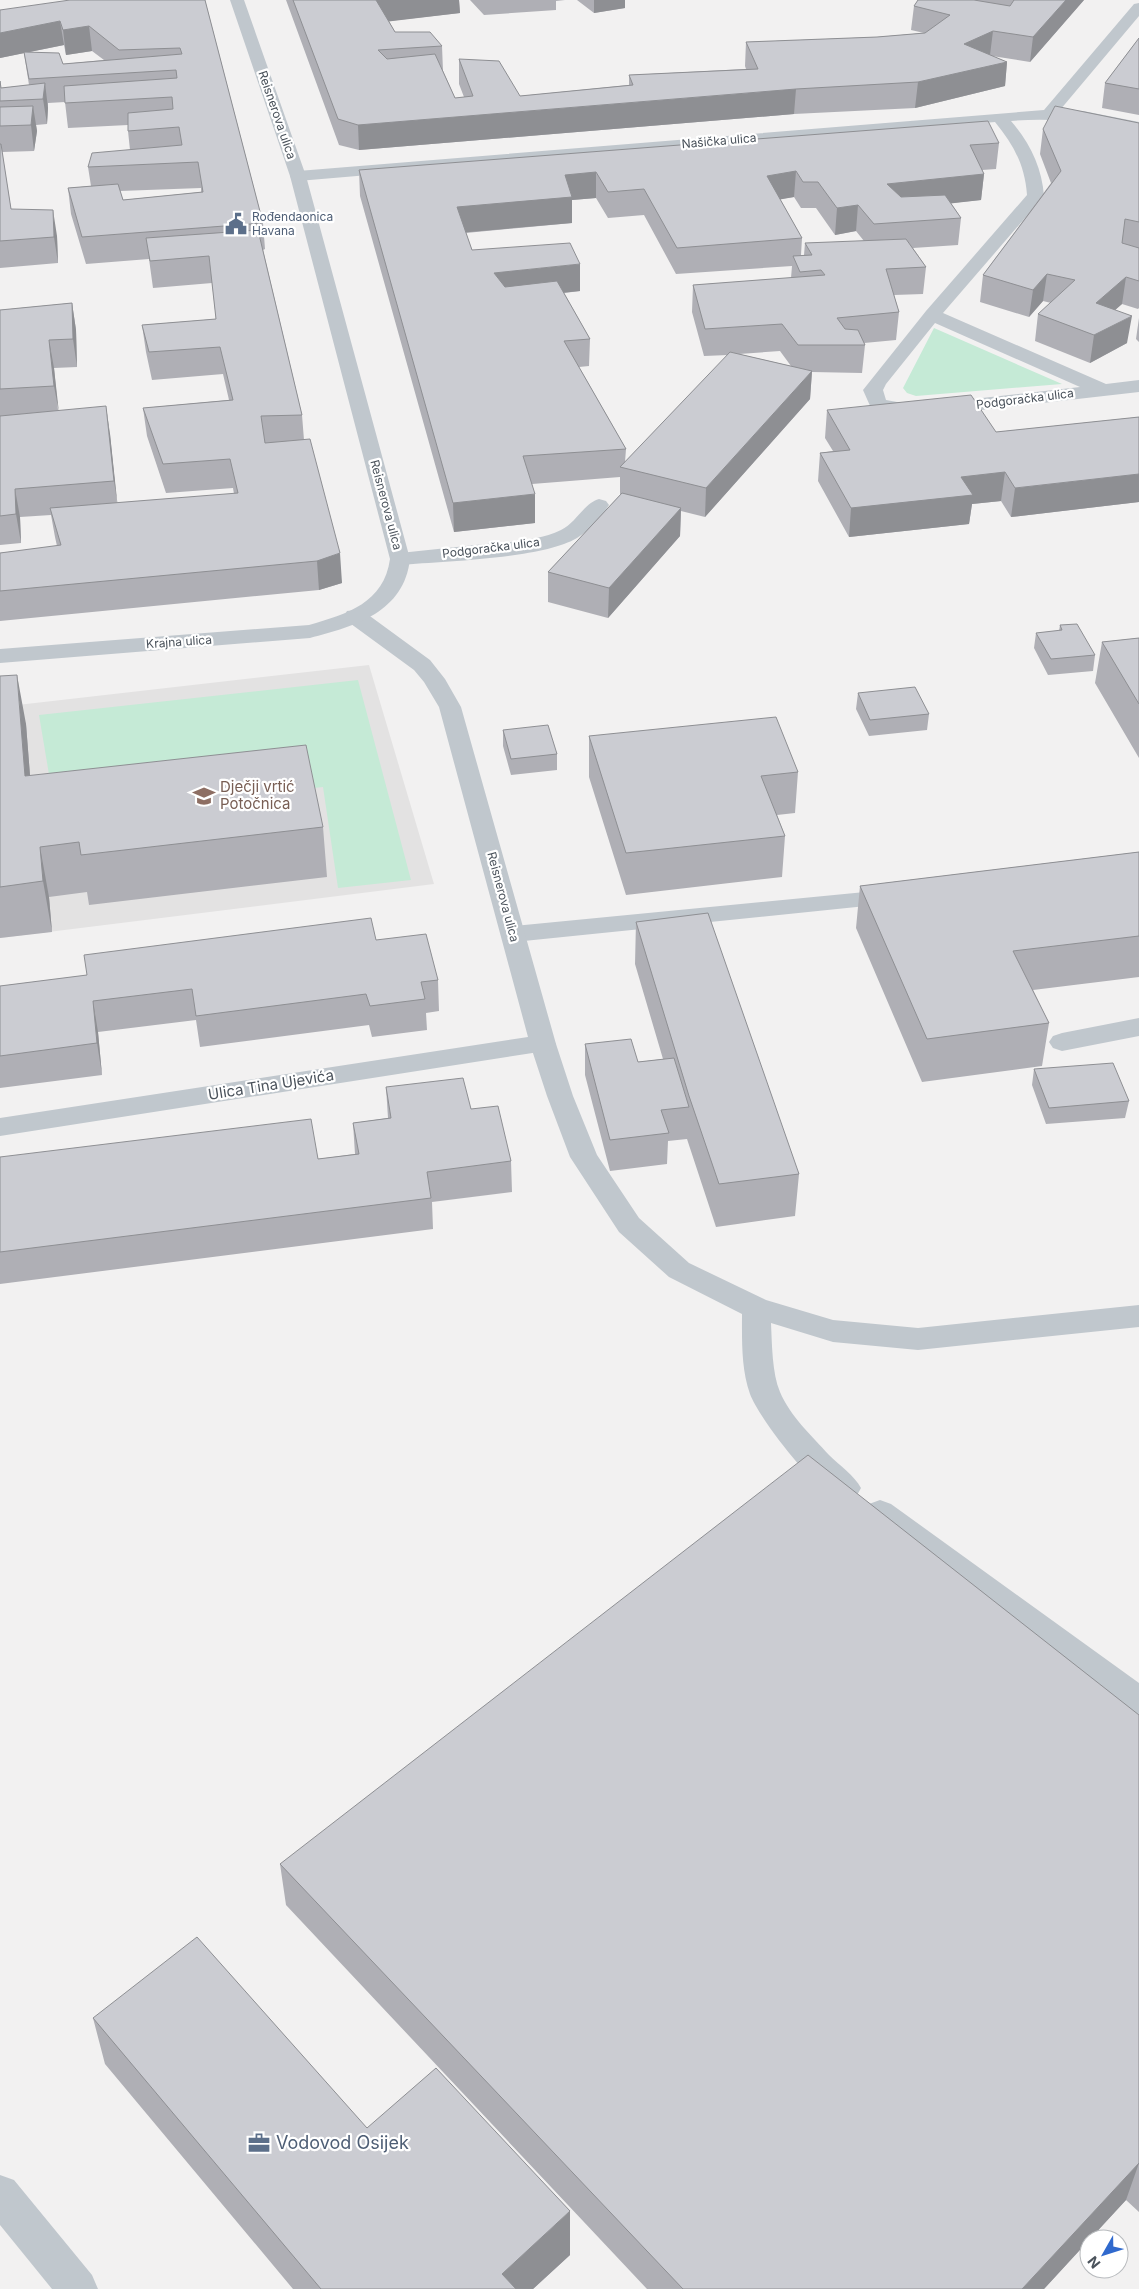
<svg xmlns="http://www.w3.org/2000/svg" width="1139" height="2289" font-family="Inter,sans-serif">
	<rect width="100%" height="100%" fill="#f2f1f1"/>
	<!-- education -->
	<path fill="#e3e2e2" d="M369,665l65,219 -434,54v-231z"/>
	<!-- green -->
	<path fill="#c5ead6" d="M934,328l128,56 -146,12 -9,-3 -4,-5z
		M358,680l53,200 -73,8 -15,-101 -267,29 -17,-101z"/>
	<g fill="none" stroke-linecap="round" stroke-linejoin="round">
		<!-- service -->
		<path fill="#c0c7cd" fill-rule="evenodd" d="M599,499l7,2 3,4c-8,13 -19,25 -32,33 -35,21 -134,23 -177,27l-7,-2 -3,-4 3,-4 7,-2c28,-3 57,-6 85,-9 25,-2 53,-3 76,-14 15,-7 23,-27 38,-31z
			M896,889l9,3 3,5 -3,5 -391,40 -9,-2 -4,-6 4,-6 9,-2z
			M1139,1018v18l-77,15 -9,-3 -4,-6 4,-6 9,-3z
			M543,1035l9,3 4,6 17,52 24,59 42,63 50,45 77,37 67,20 85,8 221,-23v22l-221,23 -85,-8 -62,-19c1,21 1,50 9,69 10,24 32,44 49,63 11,11 25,20 32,33l-5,9c-8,2 -14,4 -22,0 -23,-12 -75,-79 -84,-103 -9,-25 -8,-55 -8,-80l-73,-37 -50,-45 -49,-75 -23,-61 -17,-52 4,-6z
			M880,1500l11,4 248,179v33l-12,-4 -258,-190 -5,-9 5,-9z"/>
		<!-- minor -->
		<path fill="#c0c7cd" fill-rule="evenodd" d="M1139,3v13l-79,94 23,1 56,11v10c-44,-9 -83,-15 -128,-11 19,22 31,47 33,75l-101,117 163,71 33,-4v12l-211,24h-20l-37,-8 -8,-18 63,-79 101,-116c-2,-29 -13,-50 -32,-73l-697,59 -6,-1 -2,-4 2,-4 6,-1 746,-61 90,-106zM935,323l145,64 -152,17h-20l-22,-4 -3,-10 3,-6z
			M355,610l8,1 67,49 15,19 16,28 95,337 -4,6 -552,86v-18l528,-81 -89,-330 -15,-25 -10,-12 -67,-49 -3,-5 3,-5z"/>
		<!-- tertiary -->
		<path fill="#c0c7cd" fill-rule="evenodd" d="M230,0h14l62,176 104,383c-6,53 -54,67 -100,79l-310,25v-14l309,-24c38,-11 75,-22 81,-66l-100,-383z
			M0,2175l14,5 78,95 6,14h-46l-52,-64z"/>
	</g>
	<!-- wall -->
	<path fill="#afafb5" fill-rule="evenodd" d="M205,0l58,223 2,26 -2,1 39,165 2,25 38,143 -23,7 -319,31v-68l57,-7 -2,-9 -4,-22 -31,2 1,26 -21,2v-235l72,-7 4,27 1,37 -23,1 4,42 52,24 7,69 117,-9 -1,-6 -67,5 -19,-57 -4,-28 86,-8 -6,-26 -71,6 -6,-28 -4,-27 74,-6 -4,-36 -59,5 -4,-29 -63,5 -15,-50 -3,-26 23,-2 -3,-19 42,-17 -2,-19v-6l-60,3 -3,-26 -17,1v5l-1,16 -11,1 1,6 -3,20 -32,1 9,57 46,27 1,27 -58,5v-187l1,7 28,-3 -5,-32 -24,5v-48zM64,45l2,10 26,-4 12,9 -41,4 -34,-12zM201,188v4l-78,8 -3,-9z
		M286,0h173l1,13 -71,8 6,11 47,14 1,25 12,27 9,-1 -5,-13v-25l61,37 109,-11v-10l117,-6 -1,-3 1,-24 131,-5 47,-4 -13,-3 3,-24 4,-6h166l-54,62 -38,-6 15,6 -2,24 -90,22 -121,6 -435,36 -20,-5z
		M470,0h95l-9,1v9l-72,5z
		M577,0h48v8l-31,5z
		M1139,38v77l-37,-7 3,-25z
		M1139,123v185l-1,1 -16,-5 -7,6 12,33 -37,20 -55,-22 3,-27 13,-11 -8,-2 -14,16 -49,-15 3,-27 68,-92 -11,-29 3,-25z
		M999,143l-3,26 -14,1 2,4 -3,26 -30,3 10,15 -3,27 -45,3 13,19 -3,27 -29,1 5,17 -3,28 -32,3 1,2 -3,28 -50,-1 -2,27 -105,118 -24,-6 -1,25 -72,82 -60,-16v-30l72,-77v-18l-88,7 3,39 -81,9 -94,-336 -1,-26zM794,197l7,11h15l19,27 21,-4 8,10 -59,2 -1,12h-3l1,-17 -22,-39zM596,198l12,20 36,-3 32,59 116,-8 -1,12 -98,7 -1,27 12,44 24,-1 -103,107 1,-13 -47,-82 10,-1 1,-27 -26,-46 16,-2 -108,-41 -6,-17 106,-10v-23zM780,351l11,15 -52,-12z
		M1139,318v24l-3,-3z
		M827,410l169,22 143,-15v85l-128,15 -10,-16 -29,3 -3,20 -120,13 -31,-56 2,-28 13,-2 -8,-13z
		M1060,625l35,30 -2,16 -45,4 -14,-27 2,-15 23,-2z
		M1139,638v120l-44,-75 7,-41z
		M0,676l26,48 4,52 293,51 4,50 -238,28 -2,-13 -38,5 3,35 -52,6z
		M858,693l71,21 -2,16 -58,6 -13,-27z
		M503,730l54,24v16l-46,5 -8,-29z
		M589,736l209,36 -3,41 -18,2 8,21 -3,41 -156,18 -37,-118z
		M1139,852v125l-106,13 16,33 -7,43 -120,16 -66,-154 4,-42z
		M636,922l163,252 -4,42 -79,11 -29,-88 -19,2 -1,23 -57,7 -25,-96v-31l53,18 25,-3 -28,-95z
		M376,940l62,40 1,31 -13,2 1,17 -55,7 -3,-12 -169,22 -4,-27 -98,12 4,43 -102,13v-102z
		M1034,1069l95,32 -4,17 -79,6 -14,-39z
		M386,1087l85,22 40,52 1,31 -80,10 1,27 -433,55v-127l318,2 37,-5 -2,-31 35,-5z
		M1139,1715v497l-13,-12 -82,89h-397l-361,-384 -6,-41z
		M93,2018l274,110 203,127 -37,34h-240l-188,-225z"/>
	<!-- shaded-wall -->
	<path fill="#8e8f93" d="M375,0h84l1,13 -84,10z
		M594,0h31v8l-31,5z
		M1066,0h18l-54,62 3,-25z
		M60,21l4,24 -64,13v-25z
		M89,26l3,25 -26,4 -3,-25z
		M993,31l-3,24 -26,-11z
		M1007,62l-2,24 -90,22 3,-26z
		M45,83l3,25 -1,16 -4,-25z
		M796,89l-2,25 -435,36 -1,-25z
		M33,106l4,25 -3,20 -3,-26z
		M796,171l-2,26 -28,5 1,-26z
		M596,172v26l-24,2v23l-114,10 -1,-26 108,-32z
		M984,174l-3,26 -96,11 2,-27z
		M858,205l-2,26 -21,4 2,-27z
		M53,210l4,26 1,27 -4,-26z
		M580,264v27l-85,9 -1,-27z
		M1047,274l-4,27 -14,16 4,-27z
		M1126,277l-4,27 -30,26 4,-27z
		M72,303l4,27 1,37 -4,-28z
		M1132,316l-5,27 -37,20 4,-28z
		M49,340l5,28 5,45 -5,-27z
		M812,371l-2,28 -105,118 1,-29z
		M106,406l4,28 8,75 -4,-28z
		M1005,472l-4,29 -29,3 -3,20 -120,13 2,-29 110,-31z
		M1139,474v28l-128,15 4,-29z
		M15,489l5,28 1,26 -5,-29z
		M535,494v29l-81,9 -1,-29z
		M681,508l-1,28 -72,82 1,-30z
		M340,553l2,30 -23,7 -2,-29z
		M17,675l9,49 8,102 -9,-50z
		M40,847l9,50 3,35 -9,-51z
		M93,1001l5,31 4,43 -5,-32z
		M1139,2163l-13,37 -36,39h-1v1l-45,49h-22z
		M570,2211v44l-37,34h-30l-1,-15z"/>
	<!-- building -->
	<path fill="#cbccd2" stroke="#8e8f93" d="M70,0h135l58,223 -181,14 -14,-49 50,-4 5,16 80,-8 -5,-30 -110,5 4,-14 90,-8 -3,-18 -51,4v-18l45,-4 -1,-12 -107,6 -1,-17 113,-8 -1,-8 -147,9 -5,-27 35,1 4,11 119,-10 -2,-6 -61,2 -30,-24 -26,4 -3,-9 -60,12v-23z
		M293,0h83l19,32h35l12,14 -64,4 9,9 48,-5 20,44 18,-2 -14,-37 40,2 21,35 113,-11 -4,-10 129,-6 -12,-27 131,-5 48,-4 25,-18 -36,-9 4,-6h56l36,6 4,-6h52l-33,37 -40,-6 -29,13 43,18 -89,20 -122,7 -438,36 -20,-6z
		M1139,38v51l-34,-6z
		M0,81l1,7 44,-5 -2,16 -43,2z
		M33,106l-2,19 -31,1v-19z
		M1055,106l84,17v99l-14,-3 -3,24 17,5v33l-13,-4 -30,26 36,13 -38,19 -56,-21 37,-34 -28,-6 -14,16 -50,-15 78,-104 -18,-42z
		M988,121l11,22 -29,2 14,29 -97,10 14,13 44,-2 16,23 -87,6 -16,-19 -21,3 -19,-26h-15l-7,-11 -29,5 35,62 -125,10 -33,-59 -36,3 -12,-20 -31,3 7,22 -115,10 15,43 98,-7 10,21 -86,9 11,14 52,-6 33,58 -26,2 62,108 -103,7 12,38 -82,9 -94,-333z
		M0,144h1l10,65 42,1 1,27 -54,4z
		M258,230l44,185 -41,1 4,27 45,-4 30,114 -23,8 -317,30v-38l61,-8 -11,-37 188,-15 -8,-34 -67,5 -20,-56 90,-8 -13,-53 -71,5 -7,-27 74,-6 -7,-63 -59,5 -4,-23z
		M906,239l20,28 -40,2 13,43 -62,6 8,11 13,1 7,15h-67l-16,-21 -77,5 -12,-44 132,-10 -4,-5 -21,2 -7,-16 19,-1 -7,-12z
		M72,303l1,36 -24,1 5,46 -54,3v-79z
		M730,352l82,19 -106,117 -86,-21z
		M971,395l25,37 143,-15v57l-124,14 -10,-16 -44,5 12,18 -122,13 -31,-55 30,-3 -23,-40z
		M106,406l8,75 -99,8 1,25 -16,2v-100z
		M622,493l59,15 -72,80 -61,-16z
		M1077,624l18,31 -44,4 -15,-26 26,-3 -2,-5z
		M1139,638v66l-37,-62z
		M17,675l8,101 281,-31 17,82 -242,28 -2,-13 -39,5 3,34 -43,6v-211z
		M915,687l14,27 -59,6 -12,-27z
		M776,717l22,55 -37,4 24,60 -159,17 -37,-117z
		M548,725l9,29 -46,5 -8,-29z
		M1139,852v84l-126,15 36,72 -122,16 -67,-153z
		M708,913l91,261 -80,10 -30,-88 -53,-174z
		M371,918l5,22 50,-6 12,46 -17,2 4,17 -55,7 -4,-12 -170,22 -4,-27 -99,12 4,42 -97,13v-70l87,-11 -3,-20z
		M631,1039l7,23 36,-4 15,49 -28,3 8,23 -59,7 -25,-96z
		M1113,1063l16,38 -80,7 -15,-39z
		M463,1078l8,31 27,-3 13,55 -84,11 4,26 -431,54v-95l311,-38 7,40 41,-5 -6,-31 38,-5 -5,-31z
		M808,1455l331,260v448l-117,126h-339l-403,-425z
		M197,1937l170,191 69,-60 134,143 -68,63 14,15h-195l-228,-271z"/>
	<!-- icons -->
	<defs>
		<g id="civic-bare" transform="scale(1.725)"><path d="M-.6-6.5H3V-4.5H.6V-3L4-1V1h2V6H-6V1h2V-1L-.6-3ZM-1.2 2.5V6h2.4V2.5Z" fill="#5c6f8a" stroke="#fff" stroke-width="2.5" paint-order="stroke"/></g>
		<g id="school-bare" transform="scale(1.725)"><path d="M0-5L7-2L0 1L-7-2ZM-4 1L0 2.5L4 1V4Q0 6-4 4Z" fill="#8d6e63" stroke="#fff" stroke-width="2.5" paint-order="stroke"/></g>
		<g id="office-bare" transform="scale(1.725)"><path d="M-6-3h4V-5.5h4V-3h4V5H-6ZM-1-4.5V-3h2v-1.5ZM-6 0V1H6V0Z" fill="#5c6f8a" stroke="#fff" stroke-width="2.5" paint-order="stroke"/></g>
	</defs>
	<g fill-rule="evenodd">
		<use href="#civic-bare" x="236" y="224"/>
		<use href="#school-bare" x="204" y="796"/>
		<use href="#office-bare" x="259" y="2143"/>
	</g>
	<g text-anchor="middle" stroke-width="4.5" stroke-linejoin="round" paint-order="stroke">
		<!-- far-street labels -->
		<g font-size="12" fill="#4a525b" stroke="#fff">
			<text transform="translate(277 115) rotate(71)" y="4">Reisnerova ulica</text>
			<text transform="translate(719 141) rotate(-5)" y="4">Našička ulica</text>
			<text transform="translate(1025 399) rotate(-7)" y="4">Podgoračka ulica</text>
			<text transform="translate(386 505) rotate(75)" y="4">Reisnerova ulica</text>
			<text transform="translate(491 548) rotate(-7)" y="4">Podgoračka ulica</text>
			<text transform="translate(179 642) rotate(-4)" y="4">Krajna ulica</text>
			<text transform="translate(503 897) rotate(75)" y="4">Reisnerova ulica</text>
		</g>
		<!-- far-service labels -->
		<g font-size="12" fill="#4e5e75" stroke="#fff" text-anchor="start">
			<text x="252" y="221">Rođendaonica<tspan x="252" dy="14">Havana</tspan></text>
		</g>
		<!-- education labels -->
		<g font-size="15" fill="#785e54" stroke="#fff" text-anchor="start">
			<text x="220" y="792">Dječji vrtić<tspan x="220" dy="17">Potočnica</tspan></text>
		</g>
		<!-- street labels -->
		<g font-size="15" fill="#4a525b" stroke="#fff">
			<text transform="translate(271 1085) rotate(-9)" y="5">Ulica Tina Ujevića</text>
		</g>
		<!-- near-service labels -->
		<g font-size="18" fill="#4e5e75" stroke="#fff" text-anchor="start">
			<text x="276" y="2149">Vodovod Osijek</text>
		</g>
	</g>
	<!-- north arrow -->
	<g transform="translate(1104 2254) rotate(231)"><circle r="24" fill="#ffffff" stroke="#b7babd"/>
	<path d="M0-4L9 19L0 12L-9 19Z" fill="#3069cd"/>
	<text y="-8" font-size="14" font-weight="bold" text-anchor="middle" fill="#4a525b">N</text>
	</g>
</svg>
